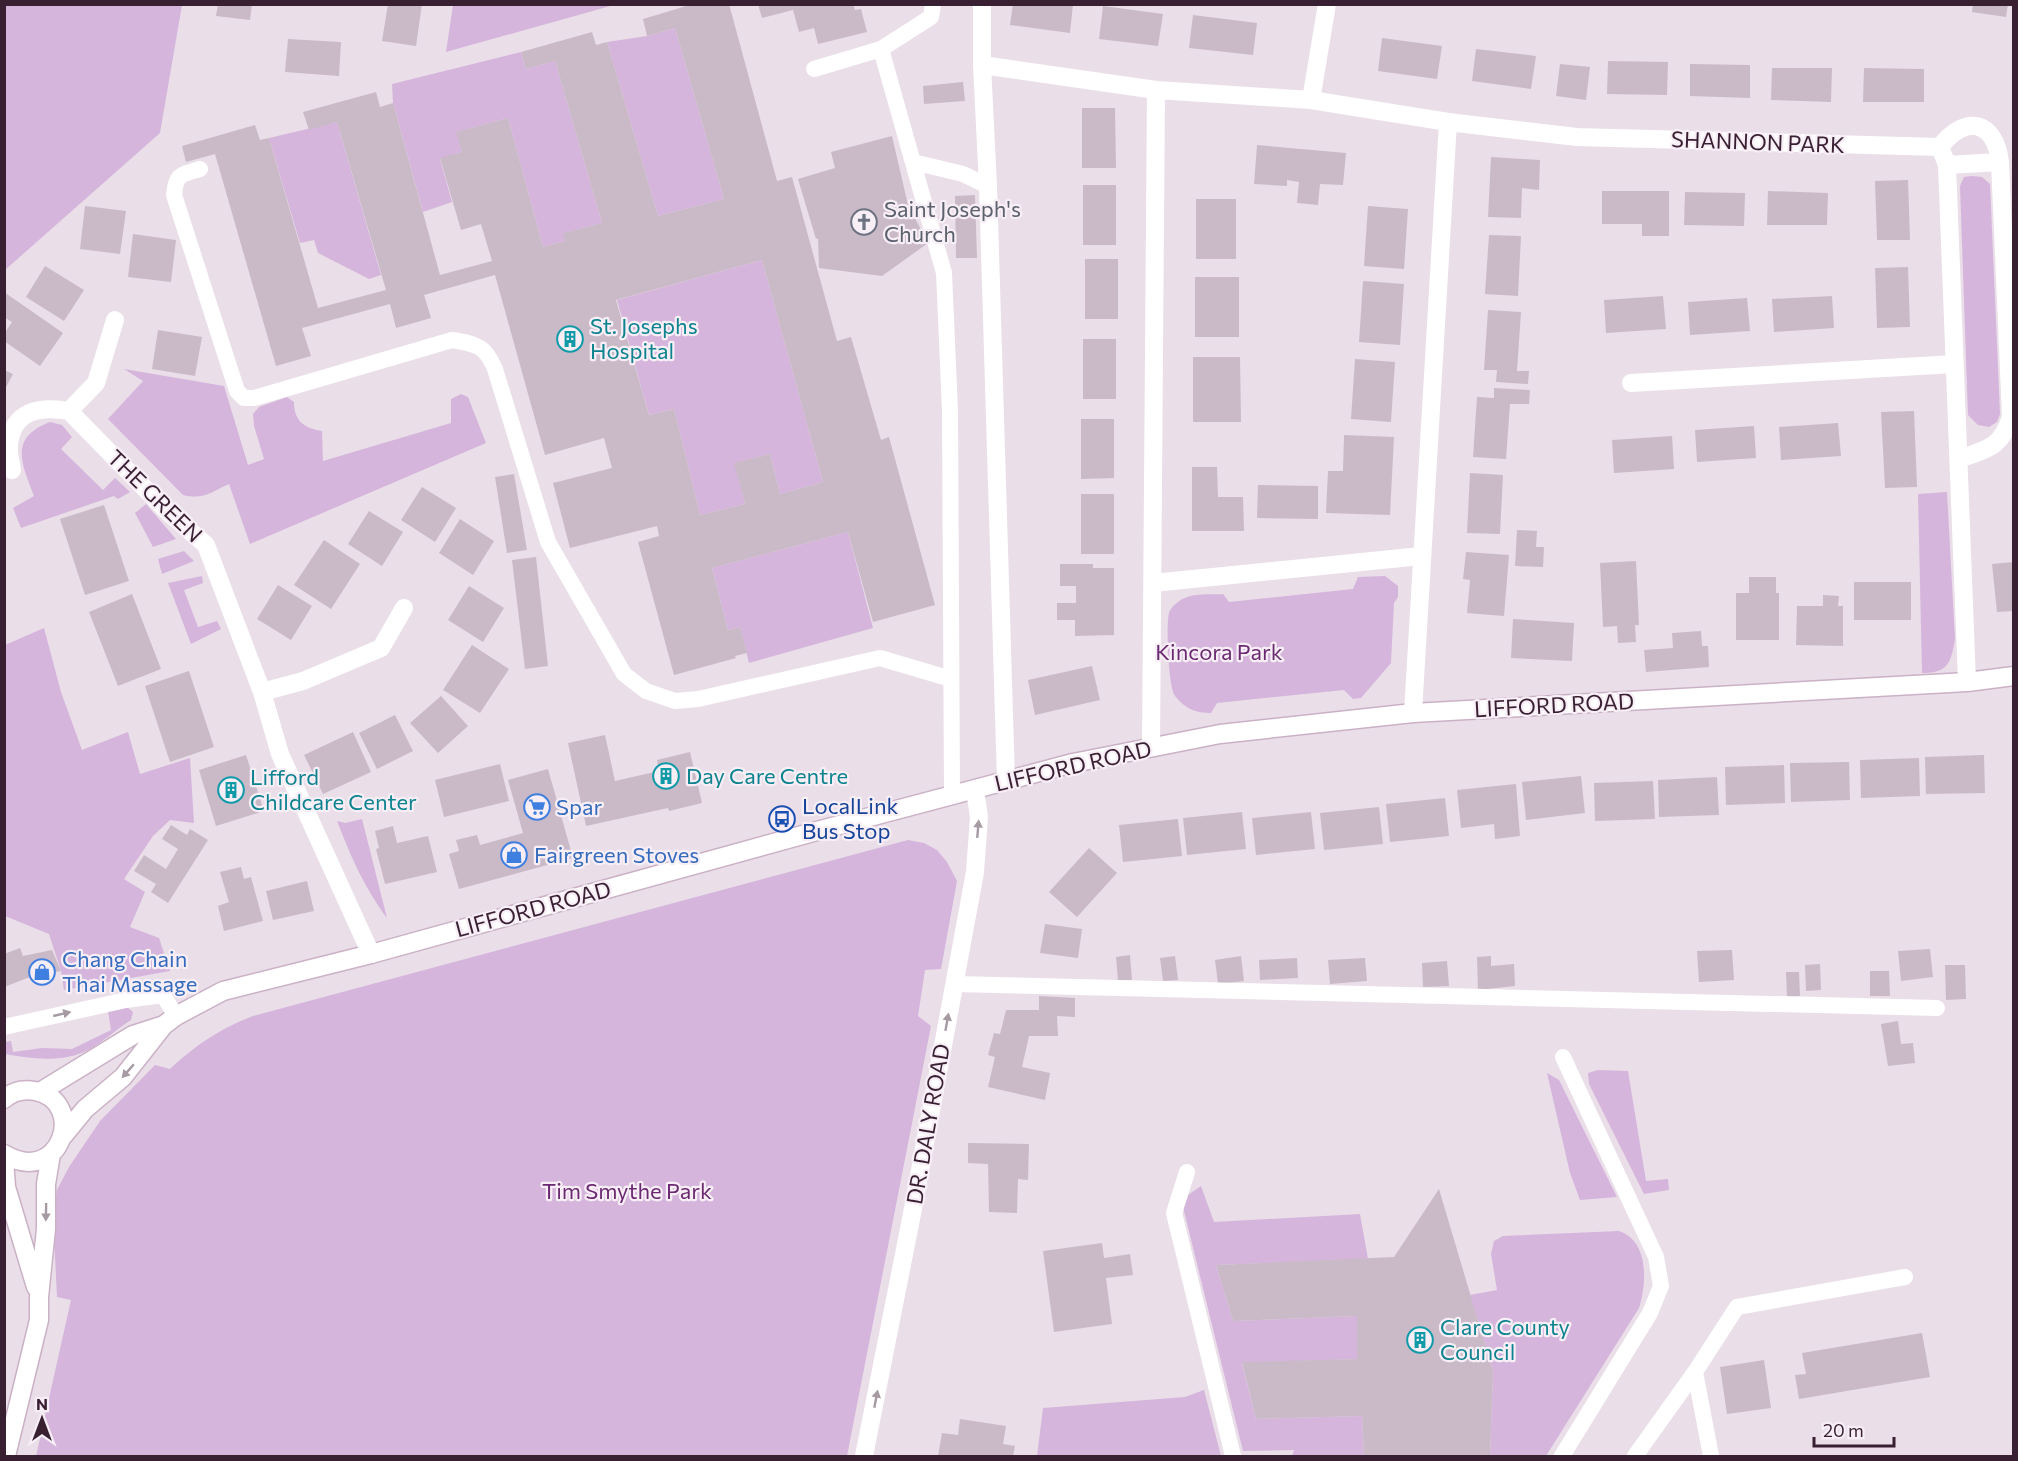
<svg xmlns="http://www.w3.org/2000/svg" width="2018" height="1461" font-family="Commissioner,sans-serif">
	<rect width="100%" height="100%" fill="#eadee9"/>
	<!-- green -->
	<path fill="#d5b5dc" d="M5,4l177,1 -22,128 -155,137z
		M453,5v-1l161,1 -168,47z
		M675,28l49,171 -66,17 -51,-174 40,-6z
		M521,52l5,17 29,-8 47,162 -38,10 1,8 -22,6 -35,-129 -51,14 5,20 -22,7 12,43 -29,10 -30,-109 -1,-19z
		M337,122l44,153 -12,4 -51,-26 -4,-13 -14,3 -31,-105z
		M1972,176l10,1 8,7 10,230 -3,8 -8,5 -11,-2 -10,-10 -8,-229 4,-9z
		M762,260l61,222 -43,12 -10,-40 -35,9 10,41 -45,11 -26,-106 -25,6 -32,-115z
		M124,369l100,17 24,79 16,-6 -10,-33 -1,-12 6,-7 28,-10 7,5c0,19 10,26 28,29l1,30 128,-38v-24l10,-5 7,3 18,46 -236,101 -21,-60c-18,8 -25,16 -46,11l-75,-76 35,-38z
		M50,422l12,3 10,12 -11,12 42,41 12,-12 15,14 -12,7 -4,-3 -93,32 -8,-20 21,-12c-12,-32 -26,-58 16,-74z
		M1947,492l8,147c-4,24 -7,34 -33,34l-4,-179z
		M146,504l30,35 -23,8 -18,-34z
		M848,532l25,96 -124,35 -9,-36 -12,3 -16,-62z
		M184,551l10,10 -32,13 -4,-15z
		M202,576l1,7 -19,7 14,37 19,-6 4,8 -30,15 -23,-61z
		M1385,576l13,10v11l-4,6 -3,60 -30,35 -8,1 -9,-9 -127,13 -6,10c-16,0 -25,-4 -36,-17 -7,-10 -9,-71 -6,-83 1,-4 6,-9 9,-11 12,-10 31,-7 45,-8l6,8 124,-13 5,-12z
		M44,628l17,64 21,58 46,-18 12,42 50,-16 4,65 -24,-3 -17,16 -29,43 21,13 -15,35 29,11 11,33 -106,19 -3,-19 -12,-37 -44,-18v-271z
		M362,819l25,99c-24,-33 -35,-59 -50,-97l8,2z
		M908,840l16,3 13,7 10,12 10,19 -16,88 -16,1 -7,46 13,10 -84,430h-811l35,-156 -14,-3 -4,-82 4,-25 12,-23 31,-46 55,-56 15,4c26,-24 49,-40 83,-53z
		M127,1007l6,5 -2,8c-14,9 -28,22 -43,30 -25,13 -56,9 -83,4l-1,-12 7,-1 2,11 29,-4 30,1 39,-19 -3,-19z
		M1598,1070l30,1 18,110 22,-2 1,11 -25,4 -55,-110 -1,-11z
		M1547,1073l12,7 58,117 -37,3 -10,-27z
		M1201,1186l13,36 146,-8 8,45 -152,6 17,56 124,-5v43l-115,4 14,56 106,-3 2,40h-72l2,-6 -51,1 -60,-244 5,-12z
		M1619,1231c30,10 28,52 20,77l-93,148h-56l3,-85 -23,-76 27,-5 -6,-36 3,-13 9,-5z
		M1204,1390l17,66h-184l6,-48 142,-11z"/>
	<!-- building -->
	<path fill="#cabac8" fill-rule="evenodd" d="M218,4h34l-2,16 -34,-4z
		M388,4h34l-6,42 -34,-5z
		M693,4h24v2l12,-2 48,177 15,-4 45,164 14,-4 30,103 8,-3 46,168 -62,17 -25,-90 -136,36 16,62 12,-3 7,26 -12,3 1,2 -62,17 -36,-133 21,-6 -2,-10 -87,22 -17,-65 59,-15 -8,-30 -59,17 -50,-180 -71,20 7,23 -35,10 -6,-24 -88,24 9,28 -35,10 -61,-212 -29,8 -4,-16 73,-21 5,15 9,-2 49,170 68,-18 -49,-168 -28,8 -6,-18 73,-20 4,15 13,-4 47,172 52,-14 -11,-37 -20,6 -21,-72 22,-6 -6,-20 52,-14 35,129 22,-6 -2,-8 39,-10 -47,-162 -29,8 -5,-17 71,-20 4,13 11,-3 51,174 66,-17 -49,-171 -28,8 -4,-17zM762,260l61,222 -43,12 -10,-40 -36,9 11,41 -45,11 -26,-106 -25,6 -33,-115z
		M758,4h95l2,6 6,-1 6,23 -49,12 -4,-16 -15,4 -6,-22 -31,8z
		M1013,4h60l-3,29 -60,-8z
		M1973,4h35l-2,13 -34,-5z
		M1103,6l60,8 -5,32 -59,-7z
		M1193,15l64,8 -4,32 -64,-7z
		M1382,38l60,8 -5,33 -59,-8z
		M288,39l53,3 -2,34 -54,-4z
		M1476,49l60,7 -5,33 -59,-8z
		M1608,61l60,1 -1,33 -60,-1z
		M1560,64l30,3 -4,33 -30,-4z
		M1690,64l60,1v33l-60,-2z
		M1772,68h60l-1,34 -60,-2z
		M1864,68l60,1v33h-61z
		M963,82l2,19 -41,3 -1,-18z
		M1082,108h33l1,60h-34z
		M892,136l16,69 20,38 -46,33 -63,-8 -1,-30 -2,1 -18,-60 37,-11 -4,-16z
		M1257,145l89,8 -3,32 -23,-1 -2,21 -21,-2 2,-21 -12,-2v6l-33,-2z
		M1491,157l49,3 -1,30 -17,-2 -1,30 -33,-1z
		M1908,180l2,60h-33l-2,-59z
		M1083,185h33v60h-33z
		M1602,191h67v45h-27v-12h-40z
		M1768,191l60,2 -1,32h-60z
		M1685,192l60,1 -1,33 -60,-1z
		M975,195l2,63h-21l-1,-62z
		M1196,199h40v60h-40z
		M85,206l41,5 -6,43 -40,-5z
		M1368,206l40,3 -4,60 -40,-3z
		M133,234l43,6 -5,42 -43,-5z
		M1489,235l32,1 -3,60 -33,-2z
		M1085,259h33v60h-33z
		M45,266l39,24 -20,31 -38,-24z
		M1908,267l2,60 -33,1 -2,-60z
		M1195,277h44v60h-44z
		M1363,281l41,3 -4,61 -41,-3z
		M4,292l59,41 -23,33 -36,-25v-7l8,-12 -8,-5z
		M1663,296l3,33 -60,4 -2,-33z
		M1832,296l2,32 -60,4 -2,-33z
		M1747,298l3,33 -60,4 -2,-33z
		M1488,310l33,2 -4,59h12l-1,13 -32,-2 1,-12h-13z
		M158,330l44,7 -7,39 -43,-7z
		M1083,339h33v60h-33z
		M1193,357h47l1,65h-48z
		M1355,359l40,3 -4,60 -40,-3z
		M4,370l9,4 -9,17z
		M1494,388l36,2 -1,14h-19l-4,55 -33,-2 4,-60 17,1z
		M1914,411l3,76 -32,1 -4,-76z
		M1081,419h33v59l-33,1z
		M1838,423l3,33 -60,4 -2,-33z
		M1754,426l2,32 -59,4 -2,-32z
		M1344,435l50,2 -4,78 -64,-2 2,-42h15z
		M1672,436l2,33 -60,4 -2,-33z
		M1192,467h25l1,30h25l1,34h-52z
		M1470,473l33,2 -3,59 -33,-1z
		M514,474l13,76 -20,3 -12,-76z
		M1258,485l60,1v33l-61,-1z
		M422,487l34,21 -21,34 -34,-22z
		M1081,494h33v60h-33z
		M104,505l25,76 -44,14 -25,-76z
		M369,511l34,21 -21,34 -34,-22z
		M460,519l34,22 -21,34 -34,-22z
		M1517,530l20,1 -1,16h8l-1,20 -28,-1z
		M324,540l36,24 -29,45 -37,-24z
		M1466,552l43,3 -5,61 -37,-3 3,-33 -7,-1z
		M536,557l12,109 -23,3 -13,-109z
		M1636,561l3,64h-4l1,17 -18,1 -1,-17 -14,1 -3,-64z
		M2013,562v49l-16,1 -5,-48z
		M1060,564h33v4h21v67l-39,1v-16h-18v-17h19v-17h-16z
		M1749,577h27v16h3v47h-43v-47h13z
		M1854,582h57v38h-57z
		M278,585l34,21 -21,34 -34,-21z
		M469,586l35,22 -21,34 -35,-22z
		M132,594l29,75 -43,17 -29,-74z
		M1823,595l16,1 -1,10h5v40l-47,-1 1,-39h26z
		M1513,619l61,4 -2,38 -61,-3z
		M1701,631l1,15h6l1,21 -63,5 -2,-22 29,-2 -1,-15z
		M472,645l37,24 -29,44 -37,-23z
		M1092,666l8,34 -65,15 -7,-35z
		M189,671l25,76 -44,15 -25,-76z
		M441,696l27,30 -30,27 -28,-30z
		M395,715l18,36 -36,18 -18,-36z
		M353,732l18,40 -48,22 -19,-39z
		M605,735l10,46 44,-10 -2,-11 33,-8 12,51 -33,8 -1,-3 -82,18 -18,-83z
		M246,755l18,56 -48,15 -17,-56z
		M1984,755l1,38 -59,1 -1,-37z
		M1919,758l1,38 -59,2 -1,-38z
		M1849,762l1,38 -59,2 -1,-39z
		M500,764l9,37 -65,16 -9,-37z
		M1784,765l1,38 -59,2 -1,-38z
		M548,769l25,89 -114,31 -10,-35 10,-3 -3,-11 21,-5 3,10 43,-12 -15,-53z
		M1581,776l4,37 -59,7 -4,-38z
		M1717,777l2,38 -60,2 -1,-37z
		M1653,781l2,38 -60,2 -1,-38z
		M1516,784l4,52 -25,3 -1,-15 -33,4 -4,-38z
		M1445,798l4,38 -59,6 -4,-38z
		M1379,807l4,37 -59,6 -4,-37z
		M1242,812l4,37 -59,6 -4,-37z
		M1311,812l4,37 -59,6 -4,-37z
		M1178,819l4,37 -59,6 -4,-37z
		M171,825l16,10 3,-6 18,11 -40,63 -17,-11 5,-8 -22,-13 10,-16 22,14 12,-20 -16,-10z
		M393,826l4,17 31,-7 9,36 -52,12 -9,-35 3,-1 -4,-17z
		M1089,848l28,25 -40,44 -28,-25z
		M241,867l3,12 7,-2 12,44 -39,10 -6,-25 11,-4 -9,-30z
		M307,881l7,30 -41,9 -7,-29z
		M1045,924l37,5 -4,29 -38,-5z
		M20,948l3,8 29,-6 9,21 -31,6 -26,10v-33z
		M1930,949l3,28 -32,4 -3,-30z
		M1732,950l2,30 -35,2 -2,-31z
		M1130,955l2,25 -14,1 -2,-24z
		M1175,956l3,24 -15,1 -3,-23z
		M1241,956l3,25 -26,3 -3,-24z
		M1491,956v10l23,-2 1,22 -37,4 -1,-33z
		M1297,958l1,20 -38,2 -1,-20z
		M1365,958l2,23 -37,3 -2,-24z
		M1447,961l2,25 -26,1 -1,-24z
		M1820,964l1,26 -15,1 -1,-26z
		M1945,965h20l1,34 -20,1z
		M1870,971h19l1,25h-20z
		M1786,972h13l1,24 -13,1z
		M1039,996l36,2v19l-18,-1 1,20h-29l-7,31 28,6 -5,27 -57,-13 7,-30 -7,-2 6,-22 6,1 6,-24h33z
		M1898,1021l3,23 12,-1 2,20 -27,3 -7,-42z
		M968,1143l61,1 -1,36 -10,-1 -1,34 -28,-1 -1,-48 -20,-1z
		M1439,1189l54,182 -3,85h-126l-2,-40 -106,3 -14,-57 115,-3v-43l-124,5 -17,-56 178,-8z
		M1102,1243l2,15 26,-4 3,21 -27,3 6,46 -58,8 -11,-81z
		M1922,1333l8,44 -131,22 -4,-24 11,-1 -4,-21z
		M1764,1360l7,48 -44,6 -7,-47z
		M960,1419l46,7 -3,18 12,2 -2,10h-75l4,-23 16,2z"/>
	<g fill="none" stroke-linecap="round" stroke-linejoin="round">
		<!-- secondary casing -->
		<g stroke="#cab1c5" stroke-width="21">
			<path id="secondary" d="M40,1092l93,-57 31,-10
				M4,1099c9,-8 20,-10 31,-8 54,11 25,97 -31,63
				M63,1136l22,-27 38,-32 41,-52 12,-9 47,-25 148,-37 446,-123 256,-68 147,-29 193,-21 554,-31 47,-6
				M4,1160l2,27 30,100
				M6,1456l33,-136v-23l7,-68v-45l5,-30"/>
		</g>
		<!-- lane -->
		<path stroke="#fff" stroke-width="16" d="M881,49l50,-32 2,-13
			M814,69l67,-20 63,224 6,138 2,385
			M913,162l50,12 25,12
			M200,169c-19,6 -24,4 -26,26l63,196 7,7h10l198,-58c24,4 33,5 43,29l53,173 76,132 22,17 29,10 23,-2 182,-41 71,21
			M954,984l983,24
			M4,1027l122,-27 37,-5 13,21
			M1187,1172l-13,41 59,243
			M1562,1456l88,-143 11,-27 -5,-29 -93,-200
			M1635,1456l60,-84
			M1711,1456l-16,-84 42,-65 168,-30"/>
		<!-- street -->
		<path stroke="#fff" stroke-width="18" d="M982,4v61l6,121 18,595
			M982,65l174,25 -5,657
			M1156,90l155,10 137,22 129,15 363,10c25,-33 55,-27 60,15l11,255c-10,31 -24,32 -52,42
			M1311,100l16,-96
			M1940,147l7,18 20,517
			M1947,165l53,-3
			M1631,383l323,-19
			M69,411l27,-28 19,-63
			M12,470c-1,-7 -4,-17 -3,-24 3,-36 31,-40 60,-35l98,100 39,34 56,147 18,62 91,200
			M1153,583l268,-27
			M262,692l41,-11 78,-33 23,-40
			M1413,713l35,-591
			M864,1456l47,-237 64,-347 4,-55 -4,-27"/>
		<!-- secondary -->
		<use href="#secondary" stroke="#fff" stroke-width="18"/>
	</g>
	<!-- one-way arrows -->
	<defs><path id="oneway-solid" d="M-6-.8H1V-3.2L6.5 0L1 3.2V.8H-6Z" transform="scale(1.5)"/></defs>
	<g fill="#a69aa3">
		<use href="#oneway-solid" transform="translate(978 829) rotate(-85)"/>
		<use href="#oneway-solid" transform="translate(62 1014) rotate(-13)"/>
		<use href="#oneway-solid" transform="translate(947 1022) rotate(-80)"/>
		<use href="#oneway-solid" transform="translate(128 1071) rotate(131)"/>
		<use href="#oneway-solid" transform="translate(46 1212) rotate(91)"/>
		<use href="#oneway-solid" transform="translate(876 1399) rotate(-79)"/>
	</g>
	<!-- icons -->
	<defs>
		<g id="church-ring" transform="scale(1.35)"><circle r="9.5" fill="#f7eef6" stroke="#6b7280" stroke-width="1.5"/><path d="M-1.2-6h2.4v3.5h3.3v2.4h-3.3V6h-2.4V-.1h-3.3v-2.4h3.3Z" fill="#6b7280"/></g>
		<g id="building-ring" transform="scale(1.35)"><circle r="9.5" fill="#f7eef6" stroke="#0f9aa8" stroke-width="1.5"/><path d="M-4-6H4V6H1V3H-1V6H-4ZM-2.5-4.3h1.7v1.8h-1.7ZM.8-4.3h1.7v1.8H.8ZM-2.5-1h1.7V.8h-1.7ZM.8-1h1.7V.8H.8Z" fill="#0f9aa8"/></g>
		<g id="supermarket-ring" transform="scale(1.35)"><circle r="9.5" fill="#f7eef6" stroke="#3f7fe0" stroke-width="1.5"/><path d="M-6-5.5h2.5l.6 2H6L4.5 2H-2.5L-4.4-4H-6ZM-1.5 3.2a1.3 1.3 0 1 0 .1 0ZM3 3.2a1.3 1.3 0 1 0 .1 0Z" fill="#3f7fe0"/></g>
		<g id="bus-ring" transform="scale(1.35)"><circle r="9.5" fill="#f7eef6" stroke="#1a4fb4" stroke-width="1.5"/><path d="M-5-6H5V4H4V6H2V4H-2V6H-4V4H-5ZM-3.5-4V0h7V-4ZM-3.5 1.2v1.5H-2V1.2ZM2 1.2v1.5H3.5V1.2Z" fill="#1a4fb4"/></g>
		<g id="shop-ring" transform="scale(1.35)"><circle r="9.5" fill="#f7eef6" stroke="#3f7fe0" stroke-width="1.5"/><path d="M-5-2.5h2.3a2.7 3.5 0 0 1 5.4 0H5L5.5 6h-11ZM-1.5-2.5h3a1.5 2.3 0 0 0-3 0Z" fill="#3f7fe0"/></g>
	</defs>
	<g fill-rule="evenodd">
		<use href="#church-ring" x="864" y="222"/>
		<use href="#building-ring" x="570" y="339"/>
		<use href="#building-ring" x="666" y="776"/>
		<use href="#building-ring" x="231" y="790"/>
		<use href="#supermarket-ring" x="537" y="807"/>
		<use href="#bus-ring" x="782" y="819"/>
		<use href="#shop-ring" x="514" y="855"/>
		<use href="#shop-ring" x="42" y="972"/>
		<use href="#building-ring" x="1420" y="1340"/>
	</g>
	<g text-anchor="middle" stroke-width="4.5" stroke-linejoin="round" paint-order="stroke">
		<!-- street labels -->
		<g font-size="22" fill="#391f32" stroke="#f7eef6">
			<text transform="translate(1758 142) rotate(2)" y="8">SHANNON PARK</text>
			<text transform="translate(155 496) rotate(44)" y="8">THE GREEN</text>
			<text transform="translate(1554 705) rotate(-3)" y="8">LIFFORD ROAD</text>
			<text transform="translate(1073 766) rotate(-13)" y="8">LIFFORD ROAD</text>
			<text transform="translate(533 909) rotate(-15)" y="8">LIFFORD ROAD</text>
			<text transform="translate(928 1124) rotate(-80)" y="8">DR. DALY ROAD</text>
		</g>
		<!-- worship labels -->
		<g font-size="22" fill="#5b616d" stroke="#f7eef6" text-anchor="start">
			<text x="884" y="217">Saint Joseph's<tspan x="884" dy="25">Church</tspan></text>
		</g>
		<!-- culture labels -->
		<g font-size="22" fill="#0d838f" stroke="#f7eef6" text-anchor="start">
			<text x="590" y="334">St. Josephs<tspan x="590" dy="25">Hospital</tspan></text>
			<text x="686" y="784">Day Care Centre</text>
			<text x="250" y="785">Lifford<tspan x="250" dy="25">Childcare Center</tspan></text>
			<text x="1440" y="1335">Clare County<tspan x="1440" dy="25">Council</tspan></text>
		</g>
		<!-- park labels -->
		<g font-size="22" fill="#6b2971" stroke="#f7eef6">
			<text x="1219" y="660">Kincora Park</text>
			<text x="627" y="1199">Tim Smythe Park</text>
		</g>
		<!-- transit labels -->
		<g font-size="22" fill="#164399" stroke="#f7eef6" text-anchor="start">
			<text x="802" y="814">LocalLink<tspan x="802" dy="25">Bus Stop</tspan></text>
		</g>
		<!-- shop labels -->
		<g font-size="22" fill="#366cbe" stroke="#f7eef6" text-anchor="start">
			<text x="556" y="815">Spar</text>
			<text x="534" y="863">Fairgreen Stoves</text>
			<text x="62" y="967">Chang Chain<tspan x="62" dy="25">Thai Massage</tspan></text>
		</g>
	</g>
	<!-- border -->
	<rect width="2018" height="1461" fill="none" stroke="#391f32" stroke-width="12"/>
	<!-- north arrow -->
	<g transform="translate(42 1419)" stroke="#f7eef6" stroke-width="4.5" paint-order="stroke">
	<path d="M0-4.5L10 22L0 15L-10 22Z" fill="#391f32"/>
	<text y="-9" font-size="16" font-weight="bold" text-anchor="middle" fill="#391f32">N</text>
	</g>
	<!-- scale -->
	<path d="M1814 1437v9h80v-9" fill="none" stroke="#391f32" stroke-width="3"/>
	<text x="1823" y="1437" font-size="18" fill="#391f32" stroke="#f7eef6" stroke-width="4.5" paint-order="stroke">20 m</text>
</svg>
